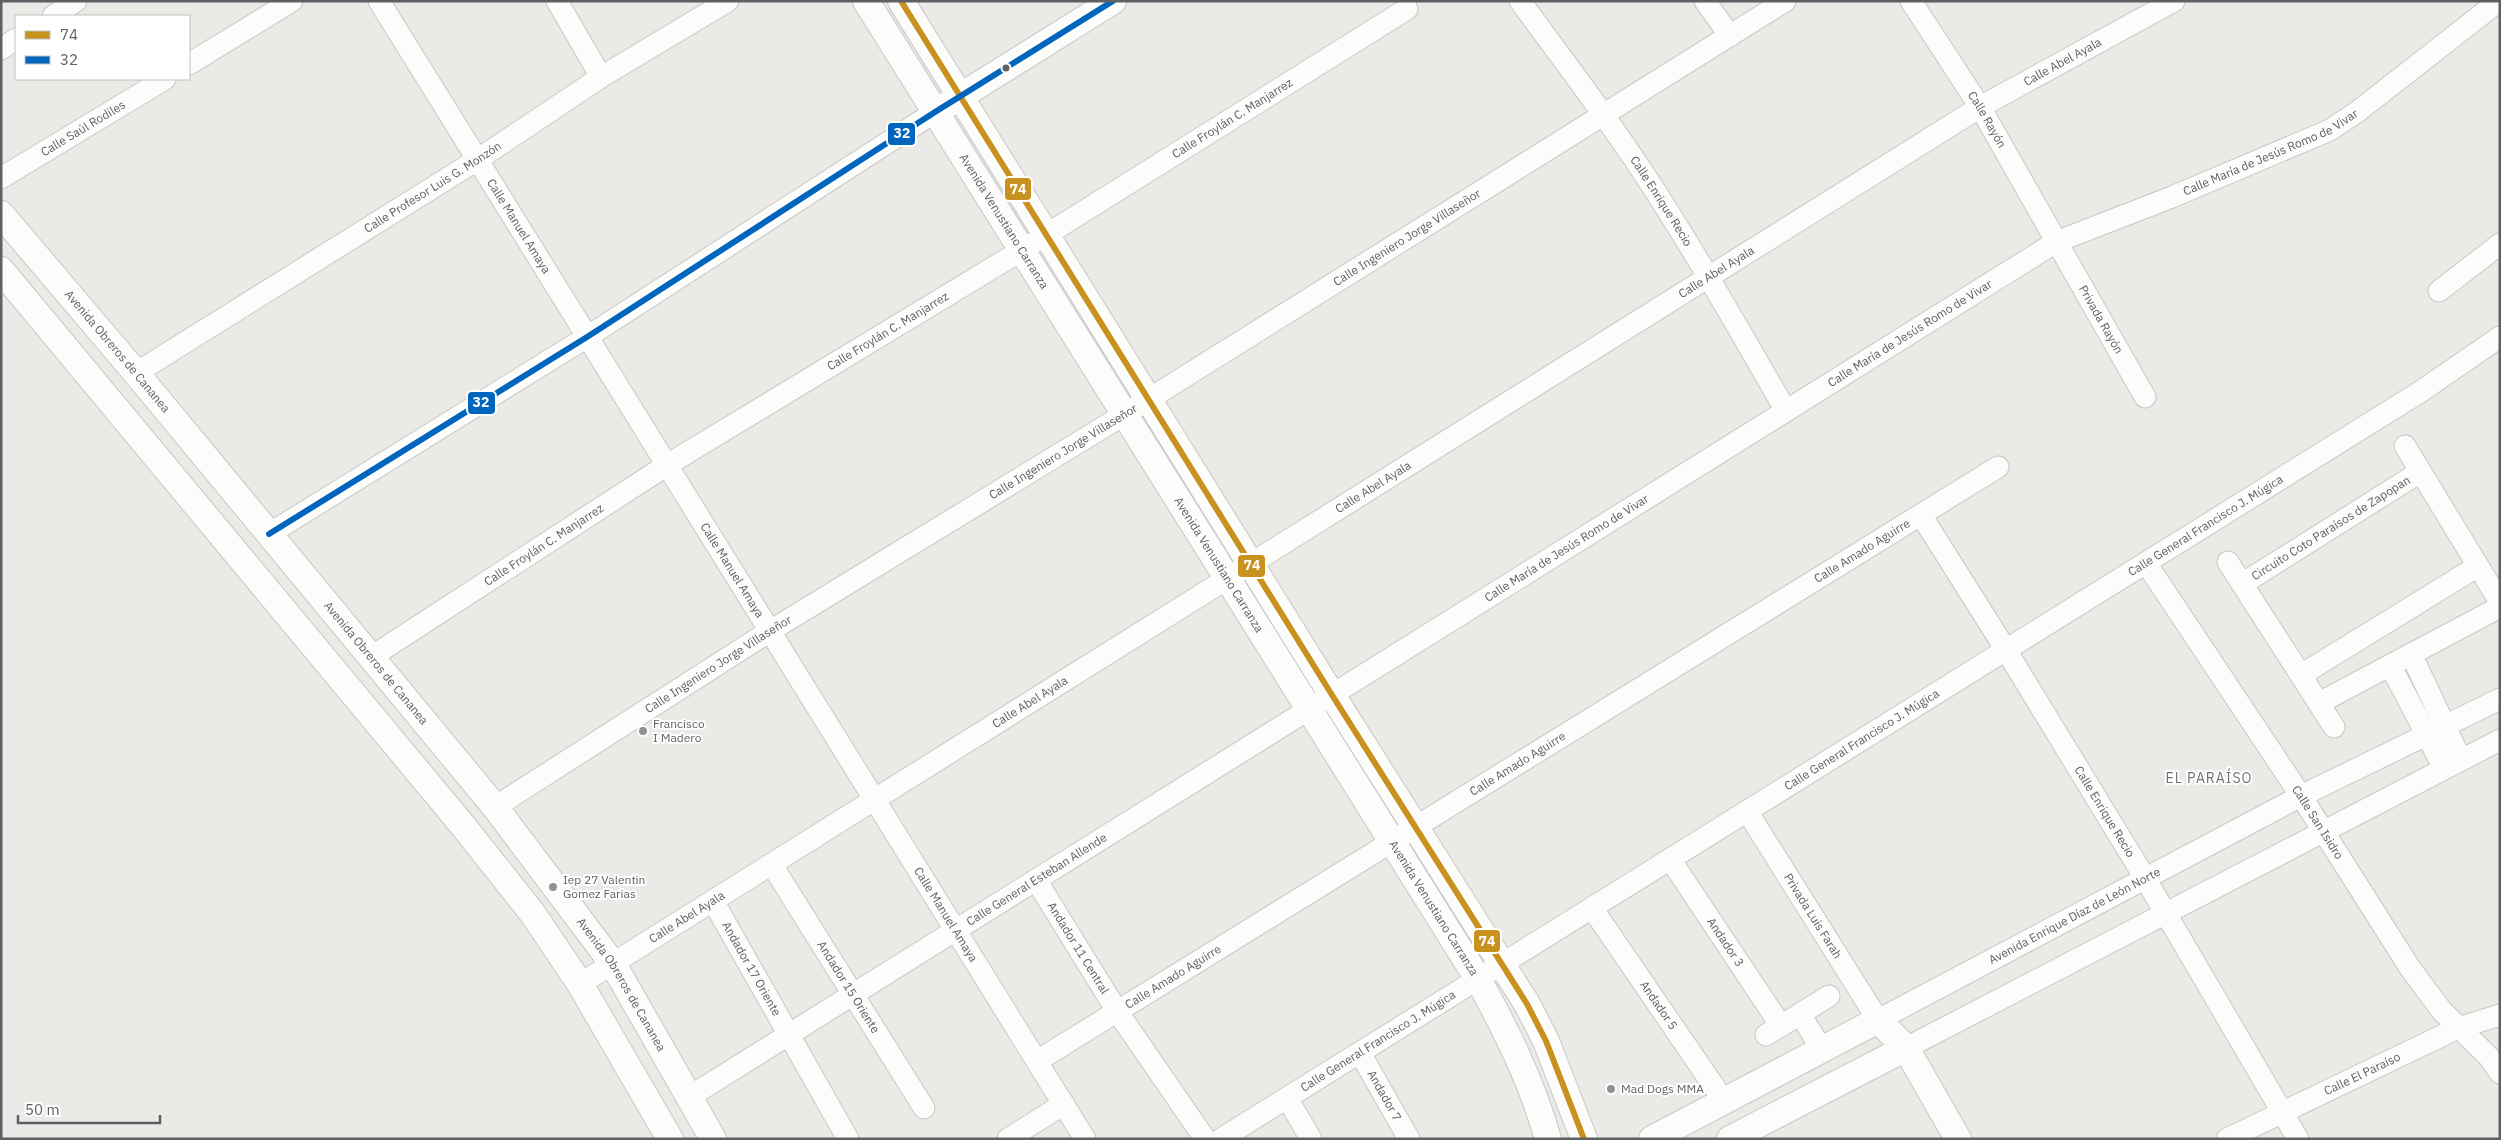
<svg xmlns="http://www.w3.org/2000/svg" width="2501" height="1140" font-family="'IBM Plex Sans',sans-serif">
	<rect width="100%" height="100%" fill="#eceae7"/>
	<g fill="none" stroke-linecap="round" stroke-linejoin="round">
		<!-- minor casing -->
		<g stroke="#c8c7c7" stroke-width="23">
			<g id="minor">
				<path id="s1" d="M379,1l706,1138"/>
				<path d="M557,1l44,76"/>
				<path id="s2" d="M1520,1c43,59 88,117 128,179 49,75 93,153 138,231"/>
				<path d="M1705,1l25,35"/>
				<path id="s3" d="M1911,1l69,106 165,290"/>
				<path d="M53,16l23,-15"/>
				<path d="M1,49l15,-10"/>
				<path d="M189,64l103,-63"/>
				<path id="s4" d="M1,178l164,-99"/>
				<path d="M2439,291l61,-47"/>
				<path id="s5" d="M136,373l341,-213 124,-83 127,-76"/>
				<path d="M2405,446l95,156"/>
				<path id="s6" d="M1921,515l85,135 139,228 153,261"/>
				<path d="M269,534l318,-197 348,-225"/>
				<path d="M2228,562l106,165"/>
				<path id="s7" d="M2146,563l155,233 109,172 32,43 47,46 11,16"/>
				<path id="s8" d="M2242,584l178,-112"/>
				<path d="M2411,654l50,106"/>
				<path id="s9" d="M371,657l296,-192 355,-215 385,-241"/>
				<path d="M2390,665l54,103"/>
				<path d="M2301,675l177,-109"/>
				<path d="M2319,703l181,-96"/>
				<path id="s10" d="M495,807l275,-176 355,-217 660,-413"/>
				<path id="s11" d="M1747,811l131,209 423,-224 199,-97"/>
				<path id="s12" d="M1670,859l111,167"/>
				<path id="s13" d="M772,865l152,243"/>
				<path id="s14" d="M1036,880l81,131 88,128"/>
				<path id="s15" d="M713,901l135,238"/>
				<path id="s16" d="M1592,908l132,193"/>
				<path id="s17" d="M580,984l1400,-877 194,-106"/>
				<path d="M1800,1014l22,36"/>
				<path d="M1766,1035l63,-39"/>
				<path d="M1906,1048l594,-308"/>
				<path id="s18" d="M1360,1053l49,86"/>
				<path id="s19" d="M1037,1061l961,-594"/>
				<path id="s20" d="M689,1097l1367,-855 116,-45 158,-67 27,-18 142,-111"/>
				<path d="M1287,1098l24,41"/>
				<path d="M1008,1139l56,-35"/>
				<path id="s21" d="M1221,1139l1199,-747 80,-55"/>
				<path id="s22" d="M2227,1139l231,-111 42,-13"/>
			</g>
		</g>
		<!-- tertiary casing -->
		<g stroke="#c8c7c7" stroke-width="28">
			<g id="tertiary">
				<path id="s23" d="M866,1l612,978c28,51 54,103 70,160"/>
				<path d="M901,1l431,694 195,309 19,37 38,98"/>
				<path d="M945,106l168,-105"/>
				<path id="s24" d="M1,214l135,159 359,434 118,157 100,175"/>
				<path d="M1,270l463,557 69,87 47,70 90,155"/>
				<path d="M1652,1139l226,-119 28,28 52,91"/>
				<path d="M1730,1139l176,-91"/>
			</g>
		</g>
		<!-- minor -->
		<use href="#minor" stroke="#fcfcfb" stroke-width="21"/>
		<!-- tertiary -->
		<use href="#tertiary" stroke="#fcfcfb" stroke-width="26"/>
		<!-- bus-1 casing -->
		<g stroke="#fff" stroke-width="10">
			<path id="bus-1" d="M901,1l431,694 195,309 19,37 38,98"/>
		</g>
		<!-- bus-2 casing -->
		<g stroke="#fff" stroke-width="10">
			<path id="bus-2" d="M269,534l318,-197 348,-225 178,-111"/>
		</g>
		<!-- bus-1 -->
		<use href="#bus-1" stroke="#c9911e" stroke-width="6"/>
		<!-- bus-2 -->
		<use href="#bus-2" stroke="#0065bd" stroke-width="6"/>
	</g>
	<!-- markers -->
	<circle fill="#5d6164" stroke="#fff" stroke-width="2" cx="1006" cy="68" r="4.5"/>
	<g fill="#8f9192" stroke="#fff" stroke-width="2">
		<circle cx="643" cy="731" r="5"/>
		<circle cx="553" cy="887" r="5"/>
		<circle cx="1611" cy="1089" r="5"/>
	</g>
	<g text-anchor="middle" stroke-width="4" stroke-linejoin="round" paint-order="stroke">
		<!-- street labels -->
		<g font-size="12" fill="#5d6164" stroke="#fff">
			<text dy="4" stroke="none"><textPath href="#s17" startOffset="1746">Calle Abel Ayala</textPath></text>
			<text dy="4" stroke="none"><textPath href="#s9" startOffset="1016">Calle Froylán C. Manjarrez</textPath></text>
			<text dy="4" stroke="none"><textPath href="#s3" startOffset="141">Calle Rayón</textPath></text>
			<text dy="4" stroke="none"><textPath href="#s4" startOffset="96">Calle Saúl Rodiles</textPath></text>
			<text dy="4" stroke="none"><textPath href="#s20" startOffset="1845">Calle María de Jesús Romo de Vivar</textPath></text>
			<text dy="4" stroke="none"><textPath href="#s5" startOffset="350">Calle Profesor Luis G. Monzón</textPath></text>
			<text dy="4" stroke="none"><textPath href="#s2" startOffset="245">Calle Enrique Recio</textPath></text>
			<text dy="4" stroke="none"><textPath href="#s23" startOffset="260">Avenida Venustiano Carranza</textPath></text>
			<text dy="4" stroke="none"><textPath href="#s1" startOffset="265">Calle Manuel Amaya</textPath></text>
			<text dy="4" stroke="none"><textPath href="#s10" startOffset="1075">Calle Ingeniero Jorge Villaseñor</textPath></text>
			<text dy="4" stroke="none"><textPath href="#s17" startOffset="1341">Calle Abel Ayala</textPath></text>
			<text dy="4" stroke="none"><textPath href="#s3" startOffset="371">Privada Rayón</textPath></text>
			<text dy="4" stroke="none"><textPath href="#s9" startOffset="611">Calle Froylán C. Manjarrez</textPath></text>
			<text dy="4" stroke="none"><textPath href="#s20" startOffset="1440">Calle María de Jesús Romo de Vivar</textPath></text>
			<text dy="4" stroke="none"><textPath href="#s24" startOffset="180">Avenida Obreros de Cananea</textPath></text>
			<text dy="4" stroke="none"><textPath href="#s10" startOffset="670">Calle Ingeniero Jorge Villaseñor</textPath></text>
			<text dy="4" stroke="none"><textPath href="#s17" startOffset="936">Calle Abel Ayala</textPath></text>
			<text dy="4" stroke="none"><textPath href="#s21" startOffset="1160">Calle General Francisco J. Múgica</textPath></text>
			<text dy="4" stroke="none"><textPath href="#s8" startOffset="105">Circuito Coto Paraísos de Zapopan</textPath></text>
			<text dy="4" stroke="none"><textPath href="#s9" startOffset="206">Calle Froylán C. Manjarrez</textPath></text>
			<text dy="4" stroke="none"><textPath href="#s20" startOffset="1035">Calle María de Jesús Romo de Vivar</textPath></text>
			<text dy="4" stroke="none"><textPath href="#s19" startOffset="970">Calle Amado Aguirre</textPath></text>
			<text dy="4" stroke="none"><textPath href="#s23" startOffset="665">Avenida Venustiano Carranza</textPath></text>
			<text dy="4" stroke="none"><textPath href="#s1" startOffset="670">Calle Manuel Amaya</textPath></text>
			<text dy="4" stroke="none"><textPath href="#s24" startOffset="585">Avenida Obreros de Cananea</textPath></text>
			<text dy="4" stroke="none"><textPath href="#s10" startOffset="265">Calle Ingeniero Jorge Villaseñor</textPath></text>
			<text dy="4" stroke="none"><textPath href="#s17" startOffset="531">Calle Abel Ayala</textPath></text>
			<text dy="4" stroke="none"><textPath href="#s21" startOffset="755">Calle General Francisco J. Múgica</textPath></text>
			<text dy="4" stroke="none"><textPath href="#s19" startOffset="565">Calle Amado Aguirre</textPath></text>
			<text dy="4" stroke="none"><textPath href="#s6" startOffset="349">Calle Enrique Recio</textPath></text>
			<text dy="4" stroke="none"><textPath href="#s7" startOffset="311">Calle San Isidro</textPath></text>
			<text dy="4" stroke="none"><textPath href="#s20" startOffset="410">Calle General Esteban Allende</textPath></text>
			<text dy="4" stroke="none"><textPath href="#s23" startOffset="1070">Avenida Venustiano Carranza</textPath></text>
			<text dy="4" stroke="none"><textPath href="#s1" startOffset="1075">Calle Manuel Amaya</textPath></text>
			<text dy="4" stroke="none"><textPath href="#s11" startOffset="124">Privada Luis Farah</textPath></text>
			<text dy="4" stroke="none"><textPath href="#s11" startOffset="469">Avenida Enrique Díaz de León Norte</textPath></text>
			<text dy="4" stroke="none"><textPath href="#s17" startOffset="126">Calle Abel Ayala</textPath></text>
			<text dy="4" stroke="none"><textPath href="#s12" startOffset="100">Andador 3</textPath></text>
			<text dy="4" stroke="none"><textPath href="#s14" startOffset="80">Andador 11 Central</textPath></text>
			<text dy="4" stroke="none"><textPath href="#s15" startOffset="78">Andador 17 Oriente</textPath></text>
			<text dy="4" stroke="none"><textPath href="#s19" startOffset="160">Calle Amado Aguirre</textPath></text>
			<text dy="4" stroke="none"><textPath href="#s24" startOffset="990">Avenida Obreros de Cananea</textPath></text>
			<text dy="4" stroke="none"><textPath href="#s13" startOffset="144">Andador 15 Oriente</textPath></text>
			<text dy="4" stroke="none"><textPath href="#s16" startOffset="118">Andador 5</textPath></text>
			<text dy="4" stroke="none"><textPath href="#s21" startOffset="185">Calle General Francisco J. Múgica</textPath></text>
			<text dy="4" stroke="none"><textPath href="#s22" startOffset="150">Calle El Paraíso</textPath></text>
			<text dy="4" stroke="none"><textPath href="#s18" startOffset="49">Andador 7</textPath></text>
		</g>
		<!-- poi labels -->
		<g font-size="12" fill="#5d6164" stroke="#fff" text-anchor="start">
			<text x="653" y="728">Francisco<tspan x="653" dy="14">I Madero</tspan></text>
			<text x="563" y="884">Iep 27 Valentin<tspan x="563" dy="14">Gomez Farias</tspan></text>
			<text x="1621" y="1093">Mad Dogs MMA</text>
		</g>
		<!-- neighbourhood labels -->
		<g font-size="14" letter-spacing="1" fill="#6e7376" stroke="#fff">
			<text x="2209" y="783">EL PARAÍSO</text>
		</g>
	</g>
	<g stroke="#fff" stroke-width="2">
		<rect x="887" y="122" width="29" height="24" rx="5" fill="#0065bd"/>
		<rect x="1004" y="177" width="28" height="24" rx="5" fill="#c9911e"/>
		<rect x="467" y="391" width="29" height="24" rx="5" fill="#0065bd"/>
		<rect x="1237" y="554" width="29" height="24" rx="5" fill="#c9911e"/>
		<rect x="1473" y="929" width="28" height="24" rx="5" fill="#c9911e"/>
	</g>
	<g font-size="14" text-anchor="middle" font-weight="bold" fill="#fff">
		<text x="902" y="138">32</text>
		<text x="1018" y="194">74</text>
		<text x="481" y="407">32</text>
		<text x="1252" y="570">74</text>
		<text x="1487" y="946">74</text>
	</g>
	<!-- border -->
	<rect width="2501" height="1140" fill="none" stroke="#5d6164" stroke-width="5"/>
	<!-- legend -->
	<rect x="15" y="15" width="175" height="65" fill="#ffffff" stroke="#bec0c1"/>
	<rect x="25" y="31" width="25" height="8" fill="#c9911e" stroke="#bec0c1"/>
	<text x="60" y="40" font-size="15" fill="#5d6164">74</text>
	<rect x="25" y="56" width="25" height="8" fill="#0065bd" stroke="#bec0c1"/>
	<text x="60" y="65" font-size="15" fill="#5d6164">32</text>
	<!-- scale -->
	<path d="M18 1115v8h142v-8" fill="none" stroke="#5d6164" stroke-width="2.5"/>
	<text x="25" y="1115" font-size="15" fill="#5d6164" stroke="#ffffff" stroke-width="4" paint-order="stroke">50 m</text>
</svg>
